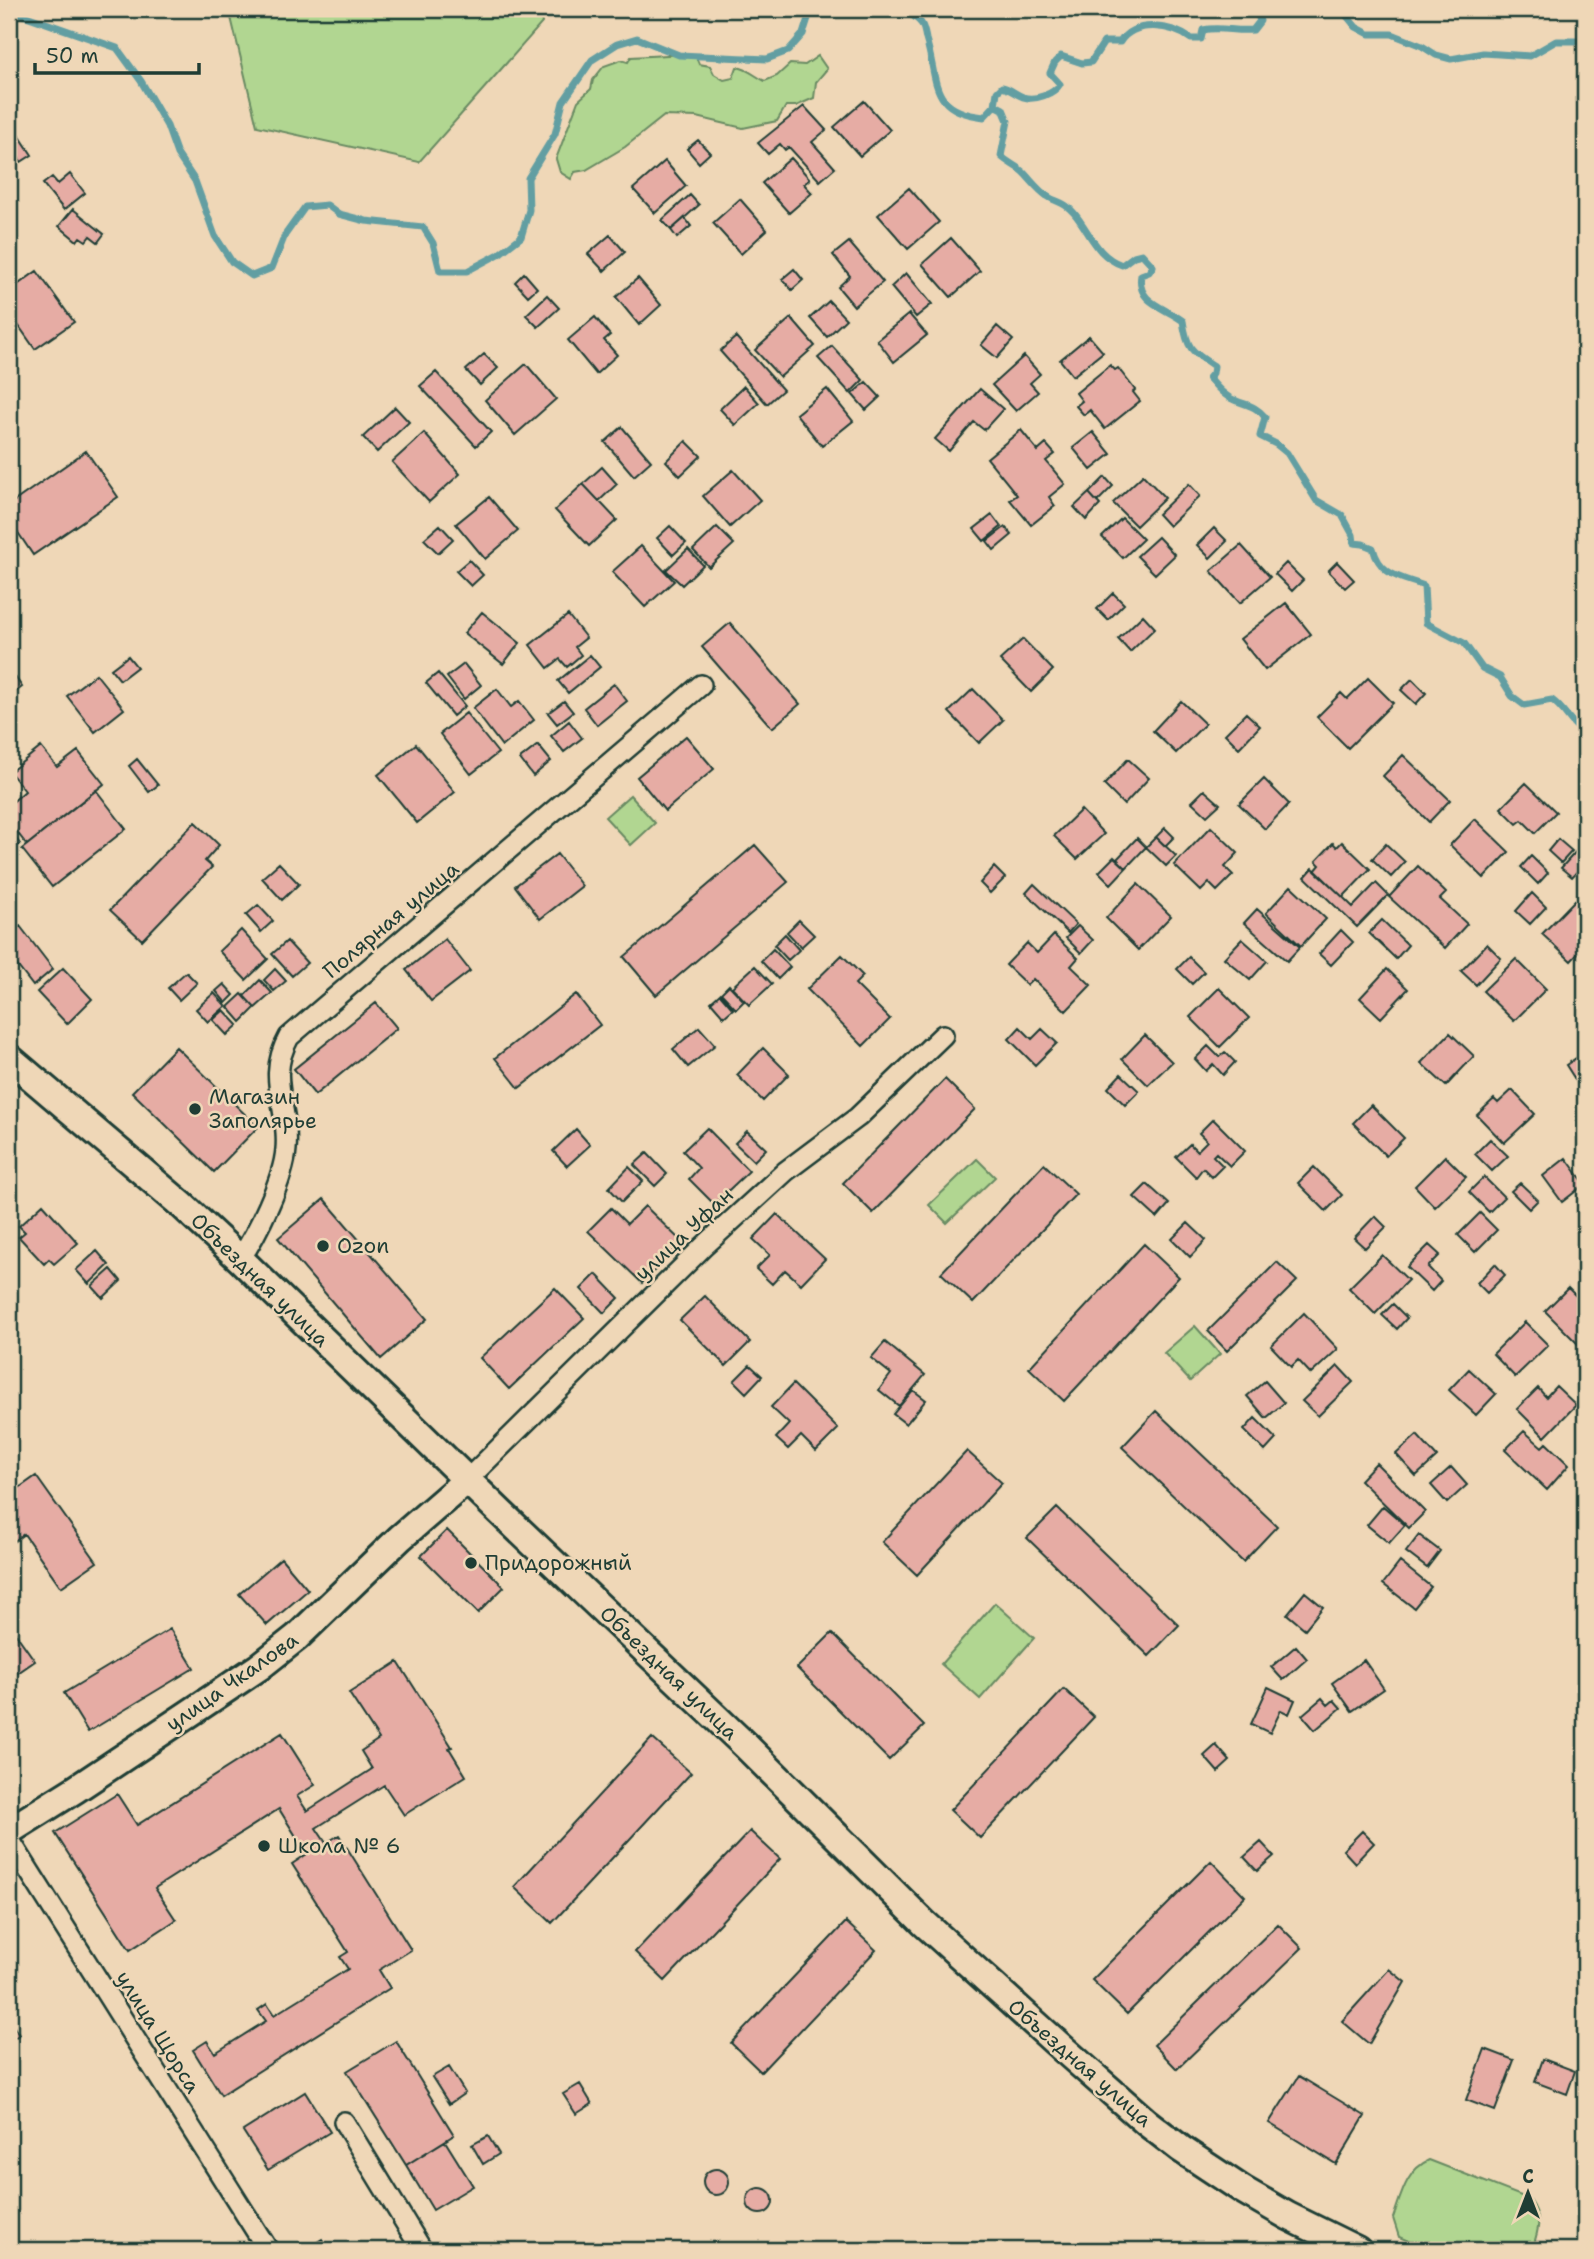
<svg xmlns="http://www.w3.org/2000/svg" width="1594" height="2259" font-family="'Shantell Sans',sans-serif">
	<rect width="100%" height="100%" fill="#efd7b7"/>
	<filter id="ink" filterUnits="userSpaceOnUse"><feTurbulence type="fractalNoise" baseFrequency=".0143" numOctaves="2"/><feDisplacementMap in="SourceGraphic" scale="14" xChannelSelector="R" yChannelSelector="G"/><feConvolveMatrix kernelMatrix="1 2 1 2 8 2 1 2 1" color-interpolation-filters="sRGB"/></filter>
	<g filter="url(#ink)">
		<!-- green -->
		<path fill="#b1d691" stroke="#688a62" stroke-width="2" d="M229,9h310l3,14 -123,139 -162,-36z
			M686,54l10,3 3,7 11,2 4,8 10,6 9,-2 4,-11c12,2 17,9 28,14l12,-5 13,-12 15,1 13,-9 9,13 -11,13 -2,16 -18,8h-10l-9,15 -34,7 -46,-11 -33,-1 -39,31 -39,23 -11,2 -4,7 -11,-7 -4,-13 22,-58 13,-12 2,-9 11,-14 17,-6 7,2 3,-5z
			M630,795l25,28 -24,22 -26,-28z
			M977,1159l18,18 -48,46 -18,-18z
			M1195,1326l25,28 -30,27 -26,-28z
			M995,1603l39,35 -54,61 -39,-35z
			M1429,2160l100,39c14,18 10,30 3,51h-102l-31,-13 -6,-19c8,-22 13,-48 36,-58z"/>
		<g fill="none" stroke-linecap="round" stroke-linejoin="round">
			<!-- stream -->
			<path stroke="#629ea2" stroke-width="7" d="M904,9c5,4 13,9 17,14 3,4 4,11 5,16 13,42 2,72 58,78l11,-12 2,-13 5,-5c9,2 13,7 21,10 12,4 31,-3 37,-13l-10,-11 5,-11 6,-6 21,7 9,-1 13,-20h16c15,-23 52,-17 71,-3h10l2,-9c17,-4 32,2 50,0l7,-9 -4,-12
				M1341,9l15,18 13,7h23l30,12 14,9 15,4 32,-6 47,3 26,-15h29
				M9,10l108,38 24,33 26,45 10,28 18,27 20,55 17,26 20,14 20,-8 13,-33 20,-28 22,-2 12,9 27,7 57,6 10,16 7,28h27l32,-17 22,-17 8,-27 -1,-32 27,-44 8,-32 29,-42 25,-16 20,-6 42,17 88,4 21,-8 15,-17 8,-25
				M995,105l8,4 5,12 -7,35c7,7 16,10 22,16 8,8 15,18 24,24 10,7 17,5 27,17 16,19 22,43 48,52l12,-9 8,-2 11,12 -4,6 -8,3c-5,28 24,32 42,46 4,28 8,30 31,45l-1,7 -4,5c6,7 12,15 21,20 13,7 25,6 35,19l-5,19 16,8 11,9 29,47 26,15 11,20 1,8 9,1 10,4c7,28 28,29 51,38l2,37 38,20 18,25 18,9 12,19 12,9 28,-5c14,10 20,27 33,32"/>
		</g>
		<!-- building -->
		<path fill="#e6aca4" stroke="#1f3d34" stroke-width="2" d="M864,101l26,29 -30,26 -26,-29z
			M804,106l22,24 -14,12 23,26 -15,13 -31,-34 -4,3 -5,-6 -12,10 -10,-11z
			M11,123l21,32 -11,7 -12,-20v-18z
			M698,140l12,13 -11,10 -12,-14z
			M791,158l19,21 -6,5 8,9 -23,20 -27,-30z
			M665,161l21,25 -31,27 -22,-24z
			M70,174l15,19 -21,17 -21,-26 9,-7 6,7z
			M909,188l30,34 -31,27 -30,-34z
			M690,195l9,10 -28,25 -9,-10z
			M740,199l27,31 -26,24 -28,-31z
			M73,209l31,25 -6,8 -8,-6 -4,5 -6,-4 -3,4 -18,-15z
			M685,218l6,8 -14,12 -6,-8z
			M610,235l15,17 -21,19 -16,-17z
			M951,238l29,33 -29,26 -29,-33z
			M849,242l34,40 -29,24 -16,-19 12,-11 -17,-21z
			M794,269l9,11 -11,10 -10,-11z
			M37,271l37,51 -39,27 -26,-37v-21z
			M524,273l13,15 -9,8 -13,-14z
			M906,273l26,31 -16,13 -25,-30z
			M638,278l23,27 -22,20 -23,-28z
			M547,295l12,13 -21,19 -12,-12z
			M829,301l17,18 -19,18 -17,-19z
			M909,314l18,21 -33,27 -17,-22z
			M595,317l15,18 -6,5 13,15 -21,19 -28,-34z
			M791,318l24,28 -35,31 -25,-27z
			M997,326l16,14 -16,18 -16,-13z
			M1089,336l14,16 -30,24 -13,-16z
			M736,337l47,53 -16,14 -47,-53z
			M832,346l31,34 -13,13 -32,-35z
			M484,354l14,14 -18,17 -14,-15z
			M1024,356l16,18 -10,9 8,9 -22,19 -24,-26z
			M526,364l30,35 -41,36 -30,-35z
			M1110,365l5,5 3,-2 17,22 -2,2 7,9 -35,28 -15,-19 -6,5 -8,-9 6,-5 -6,-8z
			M436,372l55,60 -15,14 -56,-60z
			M866,382l14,15 -14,13 -14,-16z
			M744,386l15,17 -24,22 -15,-16z
			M827,389l26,32 -31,25 -26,-32z
			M980,389l23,20 -19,21 -10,-8 -25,29 -14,-12z
			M395,407l14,15 -32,30 -14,-15z
			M622,427l29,34 -17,15 -29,-34z
			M1021,430l17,21 8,-7 9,10 -9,7 19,23 -16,13 6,9 -24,19 -21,-25 7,-5 -30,-37z
			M1093,432l18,22 -20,16 -18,-22z
			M424,433l36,41 -31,28 -37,-40z
			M686,441l15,15 -21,20 -14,-15z
			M86,451l32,46 -85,58 -24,-36v-14z
			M602,467l15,17 -18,17 -16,-17z
			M733,470l27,30 -30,27 -27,-31z
			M1143,475l22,23 -29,28 -23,-23z
			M1105,477l8,9 -16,16 -8,-9z
			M583,484l34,36 -28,26 -34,-36z
			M1189,484l11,12 -31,30 -11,-12z
			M1089,493l11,12 -14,15 -12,-13z
			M489,497l29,34 -33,28 -29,-35z
			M992,515l9,12 -17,14 -10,-12z
			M1122,518l21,21 -20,19 -21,-21z
			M440,525l13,14 -15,14 -14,-14z
			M670,526l16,17 -13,12 -16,-17z
			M717,527l17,17 -25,23 -16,-17z
			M1005,527l7,8 -18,15 -7,-9z
			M1214,528l13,13 -17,17 -13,-13z
			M1158,537l17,18 -20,19 -18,-18z
			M1241,545l29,32 -30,26 -29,-32z
			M641,546l33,35 -29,26 -33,-35z
			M688,549l15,16 -21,20 -16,-15z
			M469,560l14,15 -12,11 -15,-15z
			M1337,562l17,18 -9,8 -17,-17z
			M1286,563l17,17 -11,11 -17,-17z
			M1113,593l11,11 -16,16 -11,-11z
			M1286,603l25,31 -46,36 -25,-31z
			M482,612l38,31 -17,21 -39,-31z
			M568,615l18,23 -11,9 6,8 -14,12 -7,-8 -12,9 -18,-23z
			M1143,615l12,13 -25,24 -12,-13z
			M730,623l70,81 -28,24 -70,-81z
			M1023,639l30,31 -22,22 -31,-32z
			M590,655l10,12 -32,26 -10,-12z
			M128,656l9,11 -17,13 -9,-11z
			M464,664l17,21 -17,14 -17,-22z
			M9,668l13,19 -13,10z
			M438,673l27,33 -12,10 -27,-33z
			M96,674l28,35 -29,23 -28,-36z
			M1368,678l25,25 -45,45 -31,-31 24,-24 6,6z
			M1412,679l14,14 -10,11 -15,-14z
			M614,684l13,17 -30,24 -13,-17z
			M497,689l14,18 8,-6 15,19 -32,26 -29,-38z
			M973,689l30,31 -24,23 -30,-31z
			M564,701l9,11 -16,12 -9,-11z
			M1181,701l24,23 -29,29 -23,-22z
			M466,713l32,40 -27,21 -31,-40z
			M1246,713l14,13 -21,22 -14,-14z
			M569,721l13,17 -18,14 -13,-16z
			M686,736l28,33 -49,42 -28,-34z
			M416,744l39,48 -38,31 -39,-48z
			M538,745l13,16 -18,15 -13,-17z
			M41,747l16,20 21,-16 26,33 -77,61 -18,-23v-17l16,-14 -15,-19z
			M1403,755l47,45 -21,22 -46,-46z
			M137,759l21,26 -9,7 -20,-26z
			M1128,759l21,19 -25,27 -20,-20z
			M1264,779l25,25 -24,25 -26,-25z
			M1526,783l30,29 -21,21 -13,-13 -5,4 -16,-16z
			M96,790l30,39 -74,58 -30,-38z
			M1204,790l16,14 -13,12 -15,-14z
			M1081,810l23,24 -27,25 -23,-23z
			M1475,819l34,33 -25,26 -34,-33z
			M195,822l24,23 -14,16 7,6 -70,73 -32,-30z
			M1211,827l27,26 -13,14 8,8 -16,16 -8,-8 -8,8 -27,-26z
			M1165,828l9,9 -9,9 -9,-9z
			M9,829l11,15 -11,9z
			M1156,837l20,19 -10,10 -20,-19z
			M1137,838l9,9 -20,21 -9,-9z
			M1558,839l14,12 -11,12 -13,-12z
			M1342,842l28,27 -27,28 -28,-26 5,-6 -4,-4 17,-18 4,4z
			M1386,844l19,18 -14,15 -19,-18z
			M755,845l33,37 -132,113 -32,-38z
			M1581,846l4,4v13l-13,14 -11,-9z
			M557,854l25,32 -42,33 -25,-33z
			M1531,856l17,17 -10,11 -17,-17z
			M1114,857l12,11 -15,16 -12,-12z
			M279,863l20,21 -17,16 -20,-22z
			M1418,866l28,27 -6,6 27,25 -22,24 -56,-51z
			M994,867l11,11 -15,15 -10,-10z
			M1313,868l40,39 23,-24 12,12 -31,32 -52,-50z
			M1034,884l42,40 -8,9 -42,-40z
			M1138,884l33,32 -33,34 -32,-32z
			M1291,886l35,33 -25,27 -35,-33z
			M1532,893l14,14 -16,17 -14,-13z
			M1575,900l10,9v37l-14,15 -29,-27z
			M258,905l15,16 -12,11 -15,-17z
			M1257,909l43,38 -13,14 -43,-38z
			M799,920l15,15 -13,12 -14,-15z
			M1382,920l26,25 -12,14 -27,-26z
			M20,926l33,43 -20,17 -24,-31v-20z
			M1078,926l15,14 -12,13 -15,-15z
			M241,930l27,29 -22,21 -27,-29z
			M1341,930l12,12 -22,23 -12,-11z
			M785,934l14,16 -11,10 -14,-15z
			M1054,935l24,23 -7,8 20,19 -25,26 -33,-32 -6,6 -21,-20 21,-22 10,10z
			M445,939l25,32 -39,30 -25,-31z
			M1242,939l25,22 -17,19 -26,-22z
			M287,941l20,22 -15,13 -20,-22z
			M1487,944l14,14 -25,27 -15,-14z
			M773,949l17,18 -12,12 -17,-18z
			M842,955l21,21 -8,8 35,35 -27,27 -56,-57z
			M1189,957l15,15 -12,12 -15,-15z
			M1516,959l30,30 -32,32 -31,-30z
			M755,966l17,18 -23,21 -17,-18z
			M63,968l29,31 -25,25 -30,-32z
			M275,969l11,12 -12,10 -10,-11z
			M1387,969l21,20 -27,29 -21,-20z
			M186,972l11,11 -18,17 -11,-12z
			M260,980l12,13 -17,15 -11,-12z
			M224,984l10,11 -8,8 -10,-12z
			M729,985l15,16 -8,8 -15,-16z
			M1219,988l30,30 -29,29 -30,-30z
			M214,993l12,13 -18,16 -12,-13z
			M242,994l13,14 -14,14 -13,-15z
			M576,994l24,31 -81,63 -24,-30z
			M720,994l13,15 -9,8 -13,-15z
			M376,1003l21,25 -82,67 -21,-26z
			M224,1010l14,15 -11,10 -14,-15z
			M699,1027l16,18 -27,22 -15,-18z
			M1020,1027l12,12 10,-10 15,14 -22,22 -26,-26z
			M1450,1033l24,23 -28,30 -25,-23z
			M1145,1035l27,27 -24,23 -26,-26z
			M1208,1046l11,11 6,-5 10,10 -12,13 -10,-11 -7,7 -11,-12z
			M176,1047l82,80 -44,45 -82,-80z
			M763,1048l26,26 -26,27 -26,-26z
			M1585,1052v43l-19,-30z
			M1121,1074l18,17 -14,14 -17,-17z
			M945,1079l30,30 -102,104 -30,-30z
			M1512,1090l23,24 -31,29 -27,-28 17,-16 4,4z
			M1371,1105l33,33 -18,18 -33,-33z
			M1213,1119l32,32 -15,15 -14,-13 -3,3 10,10 -11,11 -9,-9 -7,9 -20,-20 14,-13 7,7 10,-10 -8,-8z
			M707,1128l42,43 -35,33 -25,-25 10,-11 -16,-17z
			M576,1129l14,16 -23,21 -14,-15z
			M747,1131l19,18 -12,12 -19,-18z
			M1490,1139l18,17 -16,15 -17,-17z
			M647,1153l20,21 -12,12 -21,-21z
			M1445,1156l21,21 -31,30 -20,-21z
			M1566,1158l19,26 -23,18 -19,-26z
			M1044,1164l32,30 -103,109 -32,-30z
			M629,1167l14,14 -21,21 -13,-14z
			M1314,1167l28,28 -16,16 -28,-28z
			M1484,1177l20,20 -15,15 -20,-20z
			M1520,1183l18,17 -9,9 -18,-18z
			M1147,1184l22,20 -12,14 -23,-21z
			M324,1199l103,120 -46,40 -103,-121z
			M43,1204l35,39 -24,21 -5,-5 -5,5 -25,-27 6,-5 -6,-6z
			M645,1206l37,36 -40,41 -54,-52 23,-23 16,16z
			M1480,1213l17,17 -22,22 -17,-17z
			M777,1214l48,45 -24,25 -16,-14 -13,14 -16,-15 14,-14 -17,-16z
			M1375,1216l11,11 -21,21 -11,-10z
			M1188,1223l18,17 -16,17 -18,-18z
			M1144,1244l35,33 -115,124 -35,-33z
			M1429,1245l11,10 -12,12 13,14 -9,10 -25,-24z
			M97,1251l12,14 -20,19 -13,-14z
			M1382,1255l26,25 -33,34 -26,-26z
			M1277,1262l20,19 -70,70 -19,-20z
			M1495,1264l10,11 -18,18 -10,-10z
			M111,1269l10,12 -18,17 -11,-12z
			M596,1274l23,24 -15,15 -23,-24z
			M555,1288l29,30 -75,71 -29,-31z
			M1568,1288l17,17v42l-2,2 -38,-38z
			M705,1296l45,46 -24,24 -46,-46z
			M1393,1304l14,14 -10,11 -15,-14z
			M1304,1313l34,36 -27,25 -13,-14 -7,7 -20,-21z
			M1525,1322l23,23 -33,32 -22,-23z
			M885,1342l40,33 -26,31 -20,-16 12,-16 -20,-16z
			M750,1365l12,11 -16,17 -12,-12z
			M1338,1366l15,16 -35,34 -16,-15z
			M1469,1369l27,25 -20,21 -27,-25z
			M1265,1381l19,22 -18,15 -19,-22z
			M793,1384l45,45 -22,22 -15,-15 -13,13 -12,-11 13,-14 -18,-17z
			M1556,1386l20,19 -31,32 -28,-28 21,-21 8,9z
			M913,1390l13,10 -20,24 -13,-10z
			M1156,1411l121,115 -34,36 -121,-115z
			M1255,1418l21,21 -11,12 -21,-21z
			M1524,1431l18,16 4,-4 23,22 -22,25 -42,-40z
			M1417,1435l20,22 -21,19 -20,-22z
			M967,1451l35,32 -85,92 -35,-33z
			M1376,1463l49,49 -16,16 -49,-48z
			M1451,1467l16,18 -20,18 -16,-18z
			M36,1476l61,86 -36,25 -37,-53 -15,11v-50z
			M1383,1506l22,19 -16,18 -22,-18z
			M1057,1508l122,117 -30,31 -122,-118z
			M447,1530l57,57 -26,26 -57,-57z
			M1419,1535l21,16 -13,17 -21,-16z
			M281,1558l27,32 -41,35 -28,-31z
			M1400,1562l31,25 -17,21 -31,-24z
			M1305,1592l18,15 -18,22 -18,-15z
			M9,1624l26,37 -26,18z
			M170,1629l24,39 -106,64 -24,-39z
			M832,1633l92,93 -35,34 -92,-92z
			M1296,1646l11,13 -24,21 -12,-13z
			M1364,1660l20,29 -32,22 -20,-28z
			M398,1662l54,85 -3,1 17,28 -62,39 -20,-30 -68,43 10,15 13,-8 72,115 -32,20 11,18 -169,107 -28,-45 14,-9 8,12 51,-32 -8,-11 9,-6 7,11 74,-46 -8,-12 8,-5 -56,-88 15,-10 -28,-45 -124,79 21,32 -46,30 -75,-117 62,-39 20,31 145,-92 33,52 -18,11 10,15 65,-42 -11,-18 18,-12 -30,-46z
			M1268,1687l27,13 -6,14 -8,-4 -11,23 -19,-9z
			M1064,1689l30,28 -114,121 -30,-28z
			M1322,1698l6,7 6,-5 7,8 -26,22 -13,-15z
			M652,1738l39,35 -139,150 -38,-36z
			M1216,1745l14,16 -12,11 -14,-16z
			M750,1831l30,28 -115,122 -30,-29z
			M1362,1831l12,12 -19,20 -12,-13z
			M1261,1842l13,14 -17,15 -13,-14z
			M1211,1861l34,35 -118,118 -35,-34z
			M846,1922l30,28 -115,122 -30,-29z
			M1278,1924l24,24 -125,121 -23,-24z
			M1389,1969l16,13 -36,62 -27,-23z
			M9,2019l10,16 -10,6z
			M396,2041l58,94 -48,30 -59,-94z
			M1485,2049l29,11 -19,51 -29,-11z
			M1543,2059l32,12 -8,23 -32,-12z
			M449,2067l16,26 -16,11 -17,-27z
			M1299,2076l66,40 -29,48 -67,-41z
			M580,2084l12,20 -16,10 -13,-20z
			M305,2092l25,40 -62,38 -25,-39z
			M488,2136l11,18 -16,10 -11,-19z
			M445,2141l28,45 -40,24 -27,-45z
			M703 2182a13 13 0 1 1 26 0a13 13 0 1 1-26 0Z
			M747 2201a13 13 0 1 1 26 0a13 13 0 1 1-26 0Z
			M322,2239l7,11h-25z"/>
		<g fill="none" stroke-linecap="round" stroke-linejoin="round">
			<!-- street casing -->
			<g stroke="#1f3d34" stroke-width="24">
				<path id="street" d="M240,1259c17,-25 44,-80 46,-110 4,-43 -21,-69 3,-112l412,-352
					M467,1480l236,-233 83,-76 72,-54 85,-82
					M9,1839l259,411
					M344,2122l78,128"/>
			</g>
			<!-- secondary casing -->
			<g stroke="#1f3d34" stroke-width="32">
				<path id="secondary" d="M9,1058l174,148 57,53 259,252 247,235 178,177 137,124 85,75 35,27 62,41 45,26 69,34
					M9,1831l67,-42 183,-122 38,-30 103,-99 67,-58"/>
			</g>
			<!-- street -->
			<use href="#street" stroke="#efd7b7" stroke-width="19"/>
			<!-- secondary -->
			<use href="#secondary" stroke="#efd7b7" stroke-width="26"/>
		</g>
	</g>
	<!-- markers -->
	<g fill="#1f3d34" stroke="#efd7b7" stroke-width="2.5">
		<circle cx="195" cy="1109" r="7"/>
		<circle cx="323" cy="1246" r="7"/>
		<circle cx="471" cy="1563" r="7"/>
		<circle cx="264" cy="1846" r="7"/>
	</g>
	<g text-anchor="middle" stroke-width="5" stroke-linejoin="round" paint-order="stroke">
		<!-- street labels -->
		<g font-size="21" fill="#1f3d34" stroke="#efd7b7">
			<text transform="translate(391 920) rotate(-40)" y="7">Полярная улица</text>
			<text transform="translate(684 1234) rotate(-43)" y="7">улица Уфан</text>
			<text transform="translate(260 1280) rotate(44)" y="7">Объездная улица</text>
			<text transform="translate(669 1673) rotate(44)" y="7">Объездная улица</text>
			<text transform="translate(232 1682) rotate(-35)" y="7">улица Чкалова</text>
			<text transform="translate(158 2032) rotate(58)" y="7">улица Щорса</text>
			<text transform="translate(1080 2063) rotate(41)" y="7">Объездная улица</text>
		</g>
		<!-- poi labels -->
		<g font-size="21" fill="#1f3d34" stroke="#efd7b7" text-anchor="start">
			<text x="209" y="1104">Магазин<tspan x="209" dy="24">Заполярье</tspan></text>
			<text x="337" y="1253">Ozon</text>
			<text x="485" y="1570">Придорожный</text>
			<text x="278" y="1853">Школа № 6</text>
		</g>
	</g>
	<!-- margin -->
	<rect width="1594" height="2259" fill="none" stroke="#efd7b7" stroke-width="35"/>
	<rect x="18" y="18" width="1559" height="2224" fill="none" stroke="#1f3d34" stroke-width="2.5" filter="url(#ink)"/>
	<!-- north arrow -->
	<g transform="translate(1528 2193)" stroke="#efd7b7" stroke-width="5" paint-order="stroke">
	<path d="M0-5L12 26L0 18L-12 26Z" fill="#1f3d34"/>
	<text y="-10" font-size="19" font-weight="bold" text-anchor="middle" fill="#1f3d34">С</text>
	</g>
	<!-- scale -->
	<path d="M35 63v10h164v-10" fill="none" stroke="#1f3d34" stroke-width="3.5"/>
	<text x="46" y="63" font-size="21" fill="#1f3d34" stroke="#efd7b7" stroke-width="5" paint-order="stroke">50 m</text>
</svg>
